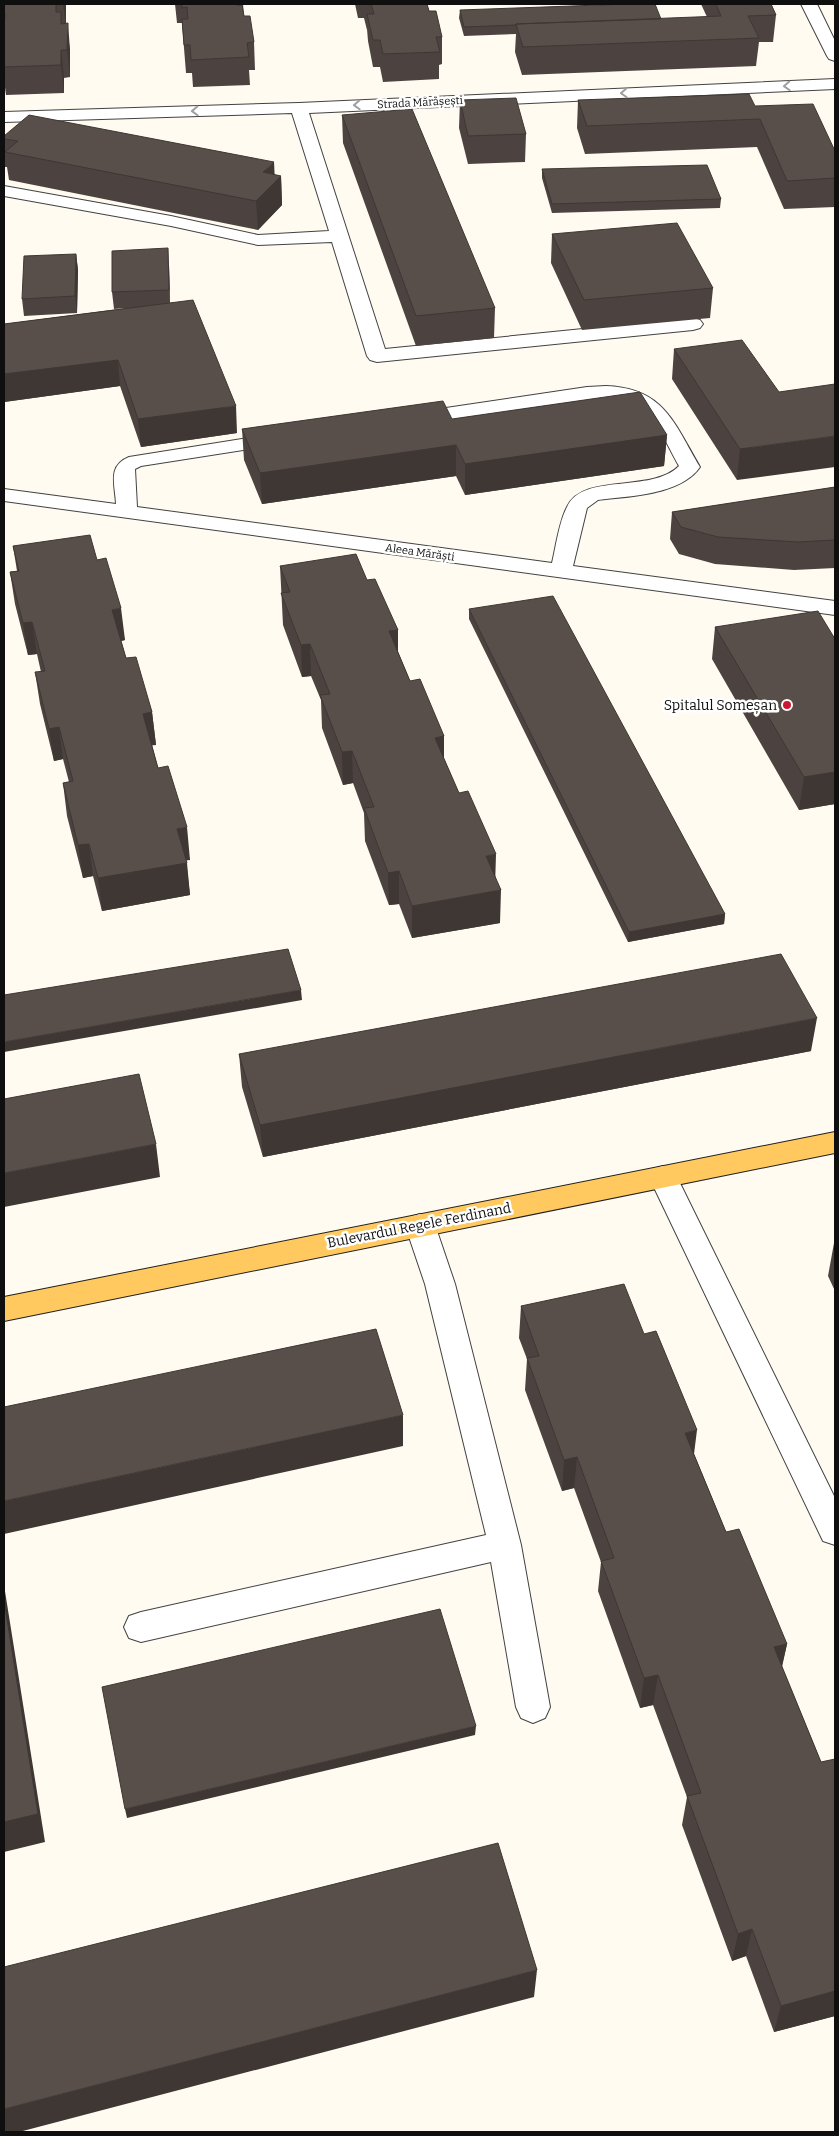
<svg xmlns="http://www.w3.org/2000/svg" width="839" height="2136" font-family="Bitter,serif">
	<rect width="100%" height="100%" fill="#fffbf0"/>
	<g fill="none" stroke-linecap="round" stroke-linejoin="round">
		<!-- minor casing -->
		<g stroke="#424242" stroke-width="2">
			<path id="minor" d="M801,4h16l18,37v20l-6,-2 -2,-3z
				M835,79v10l-526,24 76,236 308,-31 7,2 3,4 -3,4 -7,2 -316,32 -7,-2 -3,-4 -35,-114 -74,3 -87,-19 -167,-30v-10l167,30 87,19 71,-4 -37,-118 -288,9v-10l295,-9z
				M606,386c58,2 68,37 94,81 -19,28 -71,29 -102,33l-11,8 -14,58 262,35v14l-831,-114v-12l112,15c-1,-20 -9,-38 13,-47l151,-24 7,2 3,4 -3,4 -146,23 -6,3 2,38 415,56c4,-17 7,-41 15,-56 16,-35 84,-13 112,-41 -12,-21 -25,-54 -48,-64 -10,-5 -21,-4 -31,-4l-188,27 -7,-2 -3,-4 3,-4 7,-2 175,-26z
				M663,1166l10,3 4,8 158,321v47l-12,-4 -174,-364 4,-8z
				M420,1214l10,3 5,8 20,59 66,261 29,162 -5,11 -12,5 -12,-5 -5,-11 -25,-145 -350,80 -12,-4 -5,-11 5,-11 12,-4 345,-77 -61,-251 -20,-59 5,-8z"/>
		</g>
		<!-- major casing -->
		<g stroke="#202020" stroke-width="2">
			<path id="major" d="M835,1132v21l-831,168v-24z"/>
		</g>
		<!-- minor -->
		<use href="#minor" fill="#fff" fill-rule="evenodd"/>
		<!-- major -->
		<use href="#major" fill="#ffc960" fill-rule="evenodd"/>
	</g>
	<!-- wall -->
	<path fill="#4c4340" d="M4,4h62v19l4,27v27l-6,1v15l-58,2 -2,-15z
		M175,4h68l1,12 10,26 1,28h-6l1,15 -57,2 -1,-14h-6l-4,-50h-5z
		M355,4h72l2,7 13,26v27l-3,1v14l-56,3 -3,-15h-7l-5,-26 -1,-12v1l-3,-12h-6z
		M701,4h70l5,11 -3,27h-14l-3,24 -234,9 -7,-23 1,-18 -52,2 -5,-18 1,-8 201,9 46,-2z
		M460,100l66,34 -1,28 -57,2 -9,-36z
		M578,100l177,6 80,45v56l-51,2 -27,-62 -172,7 -8,-26z
		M342,115l153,193 -1,30 -78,8 -73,-203z
		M4,136l277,40 1,29 -24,25 -249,-50 -2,-13h-2l-1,-7z
		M542,169l179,30 -1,9 -168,5 -10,-35z
		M552,234l161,54 -3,30 -128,12 -31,-67z
		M76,254l2,16 -1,43 -53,3 -2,-17z
		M169,265l1,38 67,130 -96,14 -21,-61 -116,16v-78l123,-16 -13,1 -2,-17z
		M674,349l105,43 -42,88 -65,-101z
		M452,419l215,16 -3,31 -199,29 -9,-19 -194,28 -18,-44 -2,-31z
		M835,487v81l-41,2 -79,-6 -36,-10 -9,-15 2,-27z
		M13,546l84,14 28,80 -4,1 5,17 26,54 4,33h-4l6,23 32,92h-4l4,35 -88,16 -9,-35 -10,2 -16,-62 -4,-33 6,-1 -6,-23 -9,2 -14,-57 -5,-32h6l-4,-18 -9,1 -13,-51 -5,-32 7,-1z
		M280,566l87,14 31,50v22l12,29 34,55v23l51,118 5,46 -88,15 -13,-34 -10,1 -24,-64 -1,-28 -11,-30 -10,2 -21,-57 -1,-28 -10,-24 -9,1 -19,-52z
		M469,609l256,305 -1,10 -96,18 -159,-323z
		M715,627l120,12v165l-36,6 -87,-151z
		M811,1051l-548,106 -21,-70 -3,-33z
		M834,1243h1v48l-7,-15z
		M521,1306l173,148 32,78 61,112 -5,23 39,95 14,-2v256l-61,16 -28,-76 -14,5 -50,-136 5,-28 -34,-92 -13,3 -42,-117 3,-29 -27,-74 -12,3 -37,-101 2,-31 -8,-21z"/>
	<!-- shaded-wall -->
	<path fill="#3e3734" d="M63,4h3v23z
		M68,23l2,27v27l-3,-27z
		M61,50l3,28v15l-3,-28z
		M274,162l1,20 6,-6 1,29 -24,25 -2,-29 7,-29z
		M168,248l1,17 1,42 -1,-17z
		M76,254l2,16 -1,43 -2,-17z
		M118,360l2,26 -116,16v-28z
		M236,406l1,27 -96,14 -3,-28z
		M667,435l-3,31 -199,29v-31z
		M835,436v31l-98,13 3,-31z
		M456,445v31l-194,28 -2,-31z
		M121,608l4,32 -9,2 -4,-32z
		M32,622l5,32 -9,1 -5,-32z
		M398,630v32l-9,-31z
		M310,644l1,32 -9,1 -1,-32z
		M152,712l4,33 -10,1 -3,-32z
		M59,727l4,32 -9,2 -5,-32z
		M444,736v32l-9,-30z
		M352,751l1,32 -10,2 -1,-33z
		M835,772v32l-36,6 5,-33z
		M187,827l3,33 -10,1 -3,-32z
		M89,844l4,32 -10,2 -5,-33z
		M496,854l-1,33 -9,-31z
		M187,863l3,32 -88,16 -4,-33z
		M399,871v33l-10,1 -1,-32z
		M501,890l-1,33 -88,15v-32z
		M725,914l-1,10 -96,18 1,-10z
		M301,990l1,10 -298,52v-10z
		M817,1018l-6,33 -548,106 -3,-32z
		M156,1144l4,33 -156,30v-34z
		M403,1415v31l-399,88v-33z
		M697,1430l-4,32 -8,-29z
		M577,1457l-3,31 -12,3 2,-31z
		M4,1585l41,257 -41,10z
		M787,1644l-7,30 -6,-27z
		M658,1675l-5,30 -13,3 4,-30z
		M476,1726l-1,9 -348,83 -2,-9z
		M752,1929l-6,27 -14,5 6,-27z
		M537,1970l-3,27 -515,135h-15v-23z
		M835,1991v25l-61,16 7,-26z"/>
	<!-- building -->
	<path fill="#584e4a" stroke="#3e3734" d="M4,4h52v8h5v12l7,-1 -1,27h-6v15l-57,2v-41l1,-12h-1z
		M182,4h55v1h5l2,11h6l4,26 -7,1 2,14 -58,3 -1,-15h-6l-2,-26h6l-1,-12 -5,1z
		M371,4h56l2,7h7l6,26h-6l4,15 -57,2 -3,-14h-7l-6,-26h7z
		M628,4h27l6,15 -145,5v1l-52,2 -4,-17z
		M716,4h55l5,11 -28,1 11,22 -236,9 -7,-23 205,-8z
		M749,94l6,12 58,-2 22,47v27l-48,3 -27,-62 -173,7 -9,-26z
		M516,98l10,36 -58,2 -8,-36z
		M412,109l83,199 -79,8 -74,-201z
		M29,115l245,47 -11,10 18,4 -25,25 -251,-49 13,-11 -14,-2v-3z
		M707,165l14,34 -169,5 -10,-35z
		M677,223l36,65 -129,12 -32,-66z
		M168,248l1,42 -57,2v-41z
		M76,254l-1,42 -53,3 2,-43z
		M193,300l43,106 -98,13 -20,-59 -114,14v-50z
		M742,340l37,52 56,-8v52l-95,13 -66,-100z
		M640,392l27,43 -202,29 -9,-19 -196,28 -18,-44 201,-28 9,18z
		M835,487v53l-37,2 -80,-5 -37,-10 -9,-15z
		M90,535l7,25 9,-2 15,50 -9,2 14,48 10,-1 16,55 -9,2 15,54 10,-2 19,61 -10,2 10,34 -89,15 -9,-34 -11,1 -15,-62 10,-2 -14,-54 -10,2 -14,-57 10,-1 -13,-49 -9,1 -13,-51 9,-1 -6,-25z
		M356,554l11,26 8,-1 23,51 -9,1 21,50 10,-2 24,57 -9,2 24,55 9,-2 28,63 -10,2 15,34 -89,16 -13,-35 -11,2 -24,-65 10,-1 -22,-56 -10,1 -22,-57 10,-1 -20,-50 -9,1 -20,-52 9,-1 -10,-26z
		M553,596l172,318 -96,18 -160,-323z
		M818,611l17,28v133l-31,5 -89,-150z
		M288,949l13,41 -297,52v-47z
		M781,954l36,64 -557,107 -21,-71z
		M139,1074l17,70 -152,29v-74z
		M624,1284l20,50 12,-3 41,99 -12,3 41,99 13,-3 48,115 -13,3 47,115 14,-3v232l-54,15 -29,-77 -14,5 -51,-138 14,-3 -43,-118 -14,3 -43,-117 13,-3 -37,-101 -13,3 -37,-102 12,-2 -18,-50z
		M376,1329l27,86 -399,86v-94z
		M4,1600l34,214 -34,8z
		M440,1609l36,117 -351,83 -23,-122z
		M498,1843l39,127 -533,139v-142z"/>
	<!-- one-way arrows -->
	<defs><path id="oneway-chevron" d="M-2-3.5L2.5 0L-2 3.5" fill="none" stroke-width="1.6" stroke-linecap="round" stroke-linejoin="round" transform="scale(1.25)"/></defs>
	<g stroke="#9f9f9f">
		<use href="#oneway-chevron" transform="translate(787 86) rotate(177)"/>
		<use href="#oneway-chevron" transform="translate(624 93) rotate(177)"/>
		<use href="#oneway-chevron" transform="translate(357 105) rotate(177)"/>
		<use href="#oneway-chevron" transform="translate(195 111) rotate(178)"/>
	</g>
	<!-- markers -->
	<circle fill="#cc1933" stroke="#fff" stroke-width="2" cx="787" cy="705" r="5"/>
	<g text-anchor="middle" stroke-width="5" stroke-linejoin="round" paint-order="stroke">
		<!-- far-street labels -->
		<g font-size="11" fill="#0f0f0f" stroke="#fff">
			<text transform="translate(420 102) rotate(-3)" y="4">Strada Mărășești</text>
			<text transform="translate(420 552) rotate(8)" y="4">Aleea Mărăști</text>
		</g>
		<!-- poi labels -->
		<g font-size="14" fill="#0f0f0f" stroke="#fff" text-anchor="end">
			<text x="777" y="710">Spitalul Someșan</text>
		</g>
		<!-- street labels -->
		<g font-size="14" fill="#0f0f0f" stroke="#fff">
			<text transform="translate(419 1225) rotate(-11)" y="5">Bulevardul Regele Ferdinand</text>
		</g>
	</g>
	<!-- border -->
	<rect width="839" height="2136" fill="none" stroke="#0f0f0f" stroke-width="10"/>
</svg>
